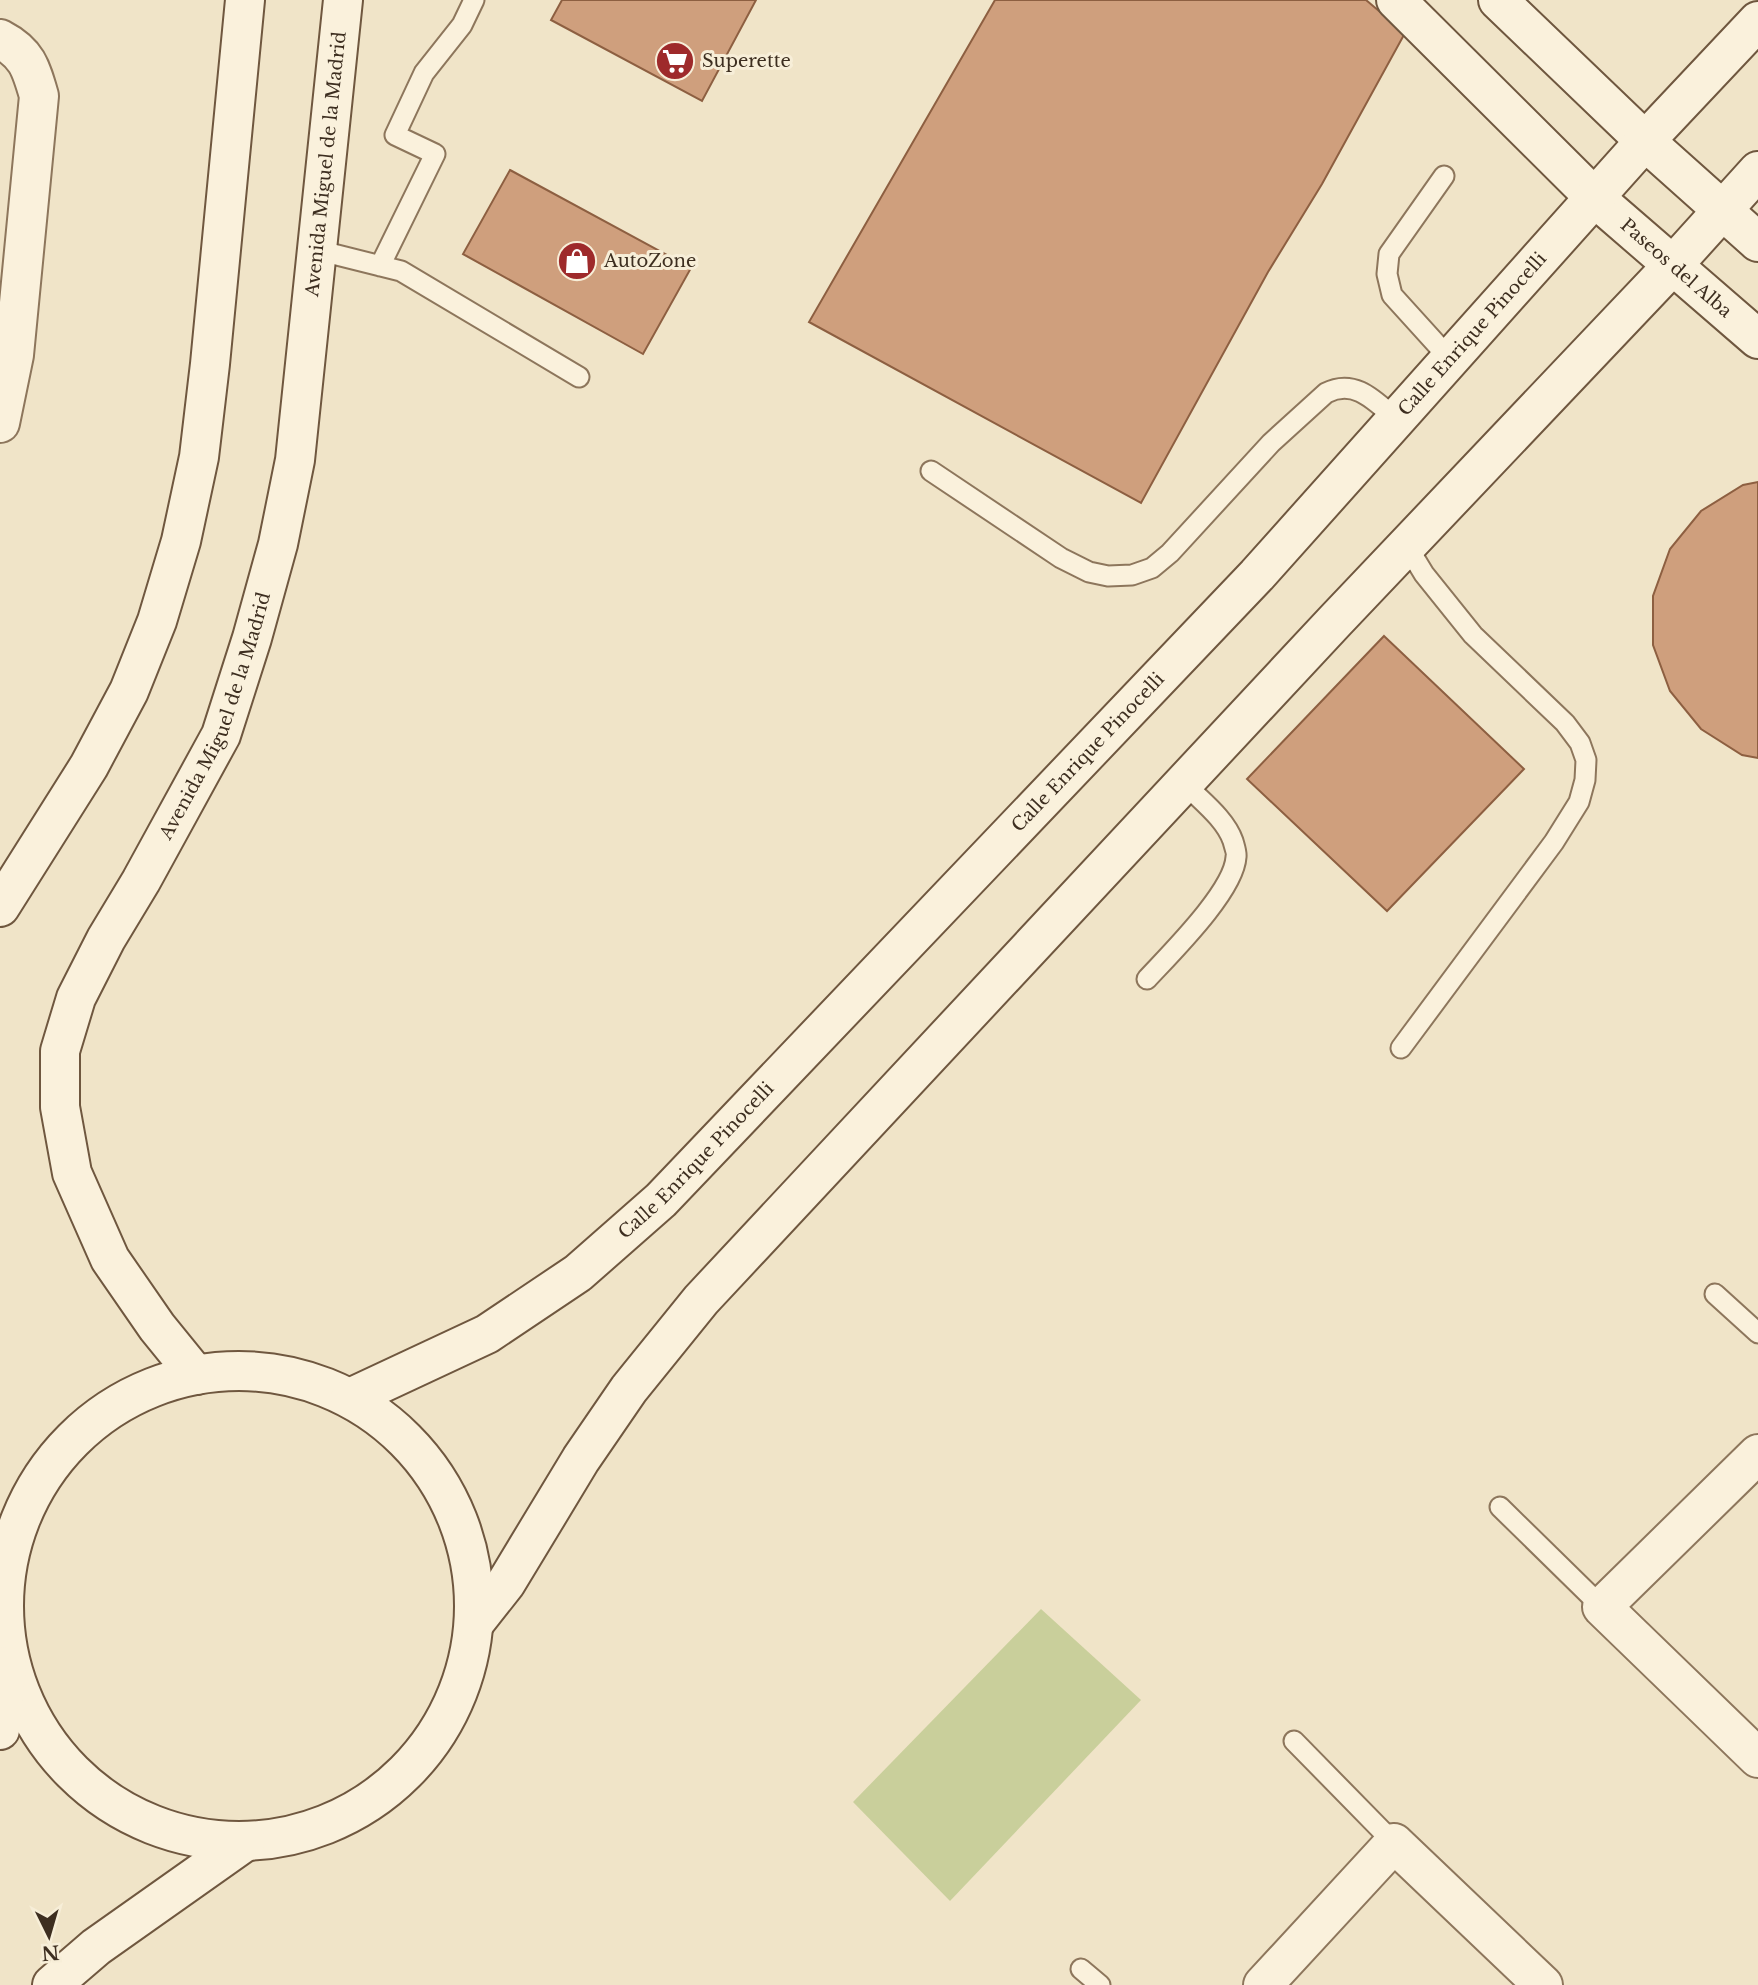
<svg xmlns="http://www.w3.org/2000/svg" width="1758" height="1985" font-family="'Libre Baskerville',serif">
	<rect width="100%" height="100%" fill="#f0e4c8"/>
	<!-- green -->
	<path fill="#c9cf9b" d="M1041,1609l100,91 -191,201 -97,-99z"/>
	<!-- building -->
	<path fill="#cf9f7d" stroke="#8d5f41" stroke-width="2" d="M562,0h194l-54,101 -151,-81z
		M995,0h371l39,33 -83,151 -54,88 -127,231 -332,-181z
		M510,170l181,98 -48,86 -180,-100z
		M1758,482v276l-16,-3 -41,-26 -31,-38 -17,-46v-49l17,-47 31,-38 42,-26z
		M1384,636l140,133 -137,142 -140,-132z"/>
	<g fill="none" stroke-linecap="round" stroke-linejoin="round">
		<!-- lane casing -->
		<g stroke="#8d765c" stroke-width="23">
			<path id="lane" d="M1444,176l-55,78 -2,20 5,21 58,64
				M317,250l84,21 178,106
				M380,266l55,-112 -40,-19 29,-62 38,-48 12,-25
				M931,471l130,87 28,14 19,4 24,-1 20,-7 18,-15 101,-110 55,-50c29,-15 49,8 70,26
				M1147,979c24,-26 87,-88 89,-122 1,-4 -2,-12 -3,-16 -8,-23 -33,-41 -49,-58
				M1401,1048l153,-206 25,-40 6,-22 1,-20 -6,-17 -15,-20 -92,-88 -49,-61 -17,-28
				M1715,1294l43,39
				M1500,1507l102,100
				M1294,1741l100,102
				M1081,1969l19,16"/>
		</g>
		<!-- street casing -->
		<g stroke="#8d765c" stroke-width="42">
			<path id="street" d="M0,39c27,14 31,29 39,57l-25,259 -14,68
				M1758,1454l-156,153 156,151
				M1263,1985l131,-142 149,142"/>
		</g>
		<!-- secondary casing -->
		<g stroke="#6f573f" stroke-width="42">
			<g id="secondary">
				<path id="s1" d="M1396,0l199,198 163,141"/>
				<path d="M1498,0l147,141 113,101"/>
				<path d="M0,907l89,-141 40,-75 28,-70 24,-80 18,-84 11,-93 35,-364"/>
				<circle cx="239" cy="1606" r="235"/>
				<path id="s2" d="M196,1375l-39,-48 -47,-68 -38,-86 -12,-66v-56l16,-53 30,-59 35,-58 80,-146 31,-97 26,-94 17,-84 48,-460"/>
				<path id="s3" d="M350,1398l137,-64 91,-61 83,-73 596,-625 388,-434 113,-120"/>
				<path d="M476,1621l30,-38 75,-124 48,-70 72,-89 634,-679 338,-356 85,-94"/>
				<path d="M0,1730l7,-64"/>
				<path d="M52,1985l44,-38 150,-106"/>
			</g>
		</g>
		<!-- lane -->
		<use href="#lane" stroke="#faf1dc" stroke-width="19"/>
		<!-- street -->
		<use href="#street" stroke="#faf1dc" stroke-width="38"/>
		<!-- secondary -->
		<use href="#secondary" stroke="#faf1dc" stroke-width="38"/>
	</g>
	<!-- icons -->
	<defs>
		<g id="supermarket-disc" transform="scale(2.0125)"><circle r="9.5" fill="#9e2a2b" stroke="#f7eed8"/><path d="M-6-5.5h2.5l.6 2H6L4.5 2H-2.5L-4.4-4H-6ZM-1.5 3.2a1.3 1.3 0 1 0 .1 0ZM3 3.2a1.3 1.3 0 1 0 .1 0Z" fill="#fff"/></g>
		<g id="shop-disc" transform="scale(2.0125)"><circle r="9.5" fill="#9e2a2b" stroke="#f7eed8"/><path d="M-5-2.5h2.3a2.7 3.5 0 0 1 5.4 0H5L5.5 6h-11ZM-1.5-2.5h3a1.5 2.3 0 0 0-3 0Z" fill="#fff"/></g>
	</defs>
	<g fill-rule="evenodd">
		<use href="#supermarket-disc" x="675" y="61"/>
		<use href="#shop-disc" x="577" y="261"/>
	</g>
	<g text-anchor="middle" stroke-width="6" stroke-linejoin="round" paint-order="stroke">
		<!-- poi labels -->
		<g font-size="18" fill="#3d2e20" stroke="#f7eed8" text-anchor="start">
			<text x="702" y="67">Superette</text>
			<text x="604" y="267">AutoZone</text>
		</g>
		<!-- street labels -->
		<g font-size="18" fill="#3d2e20" stroke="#f7eed8">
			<text dy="6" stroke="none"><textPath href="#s2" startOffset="1300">Avenida Miguel de la Madrid</textPath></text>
			<text dy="6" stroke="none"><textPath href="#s1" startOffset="388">Paseos del Alba</textPath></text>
			<text dy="6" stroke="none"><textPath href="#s3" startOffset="1558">Calle Enrique Pinocelli</textPath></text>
			<text dy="6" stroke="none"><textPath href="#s2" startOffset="733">Avenida Miguel de la Madrid</textPath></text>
			<text dy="6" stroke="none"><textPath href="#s3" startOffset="990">Calle Enrique Pinocelli</textPath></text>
			<text dy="6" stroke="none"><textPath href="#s3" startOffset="424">Calle Enrique Pinocelli</textPath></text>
		</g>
	</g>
	<!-- north arrow -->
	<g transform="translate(49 1936) rotate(175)" stroke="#f7eed8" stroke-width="5" paint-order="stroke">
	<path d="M0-5L12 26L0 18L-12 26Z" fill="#3d2e20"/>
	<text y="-10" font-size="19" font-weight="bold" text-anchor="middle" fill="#3d2e20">N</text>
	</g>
</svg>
